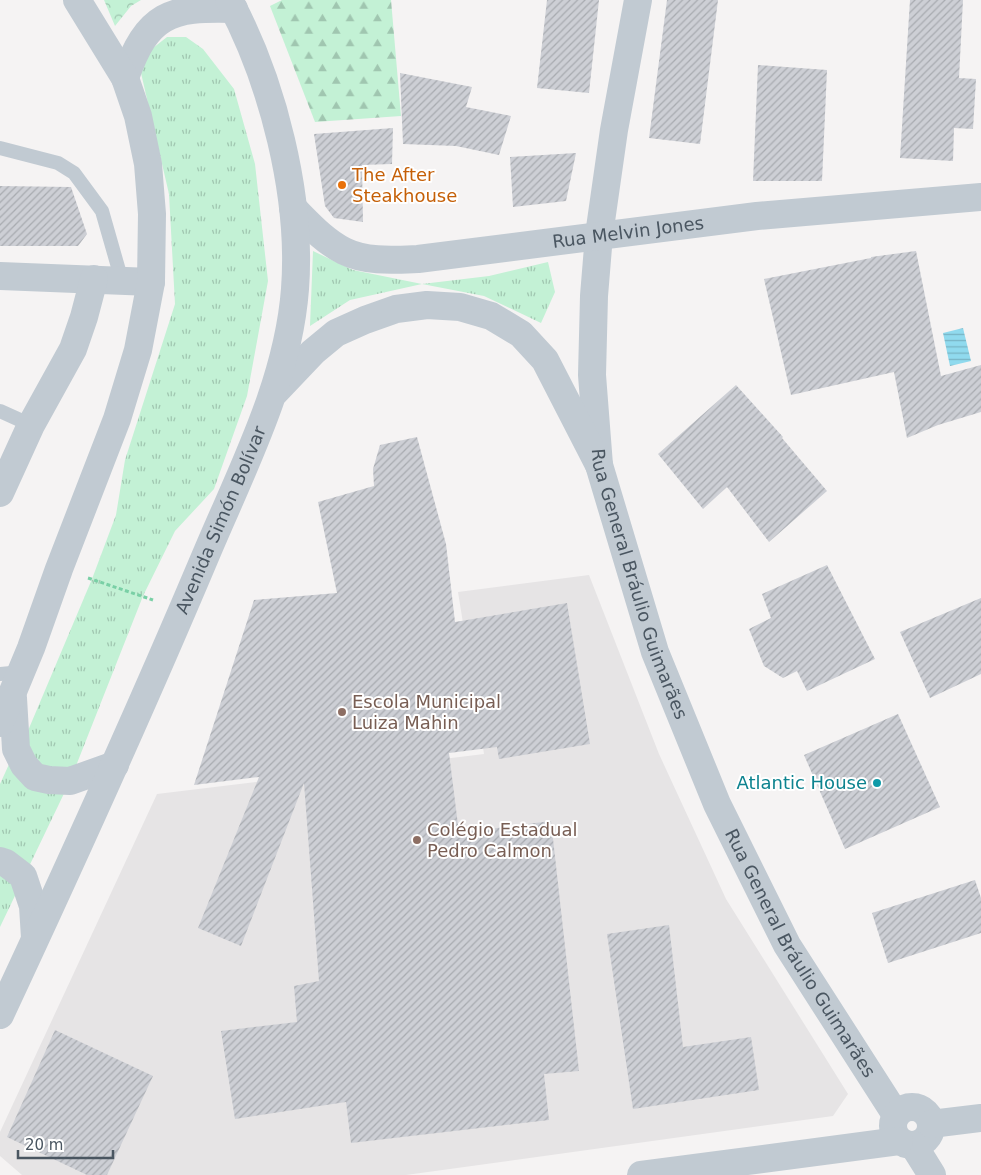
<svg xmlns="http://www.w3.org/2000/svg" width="981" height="1175" font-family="'DejaVu Sans',sans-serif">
	<defs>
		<pattern id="grass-tufts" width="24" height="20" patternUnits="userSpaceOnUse" patternTransform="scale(1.25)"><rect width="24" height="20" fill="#c3f1d5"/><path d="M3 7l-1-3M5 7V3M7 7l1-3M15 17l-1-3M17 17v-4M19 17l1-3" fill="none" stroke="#a0c6b0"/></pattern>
		<pattern id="forest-firs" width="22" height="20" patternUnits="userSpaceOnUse" patternTransform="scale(1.25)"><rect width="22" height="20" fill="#c3f1d5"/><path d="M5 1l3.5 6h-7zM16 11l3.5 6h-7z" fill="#a0c6b0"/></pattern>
		<pattern id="park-crowns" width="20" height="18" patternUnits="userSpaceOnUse" patternTransform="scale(1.25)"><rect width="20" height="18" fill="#c3f1d5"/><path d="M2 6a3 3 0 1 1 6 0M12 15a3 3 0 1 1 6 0" fill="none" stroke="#a0c6b0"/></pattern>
		<pattern id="water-rules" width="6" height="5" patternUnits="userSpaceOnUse" patternTransform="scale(1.25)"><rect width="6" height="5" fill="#90daee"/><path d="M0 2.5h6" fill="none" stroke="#78b4c4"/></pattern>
		<pattern id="building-hatch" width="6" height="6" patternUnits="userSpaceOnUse" patternTransform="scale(1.25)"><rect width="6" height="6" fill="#cdcfd5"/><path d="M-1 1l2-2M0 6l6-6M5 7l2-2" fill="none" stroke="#a8abb0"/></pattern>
	</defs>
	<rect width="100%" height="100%" fill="#f5f3f3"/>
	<!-- education -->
	<path fill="#e6e4e5" d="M589,575l70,179 67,145 122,195 -15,22 -427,59h-384l-22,-19v-24l157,-338 327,-40 -26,-162z"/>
	<!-- grass -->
	<path fill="url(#grass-tufts)" d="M167,37h19l17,12 31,40 21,75 13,117 -21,115 -33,93 -39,42 -32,65 -73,185 -70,146v-143l16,-35 11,-16 65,-154 24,-64 9,-55 50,-156 -6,-110 -28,-121 7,-21z
		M313,251l40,19 69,14 67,-8 59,-14 7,30 -14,31 -57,-27 -62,-12 -72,16 -40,26z"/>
	<!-- forest -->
	<path fill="url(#forest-firs)" d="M282,0h109l10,116 -86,6 -45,-116z"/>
	<!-- park -->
	<path fill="url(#park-crowns)" d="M104,0h37l-10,6 -16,20z"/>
	<!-- water -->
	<path fill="url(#water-rules)" d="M963,328l8,33 -21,5 -7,-33z"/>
	<!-- building -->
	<path fill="url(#building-hatch)" d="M547,0h52l-10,93 -52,-5z
		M667,0h51l-18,144 -51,-6z
		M910,0h53l-4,78 17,1 -3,50 -19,-1 -1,33 -53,-3z
		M758,65l69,5 -5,111h-69z
		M400,73l72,14 -6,20 45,9 -12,39 -43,-9 -53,-2z
		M393,128l-1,36 -30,1 1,57 -29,-4 -9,-12 -11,-72z
		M576,153l-10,48 -53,6 -3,-50z
		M0,186l71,1 16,47 -9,12h-78z
		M916,251l25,125 40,-11v47l-43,13 -31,13 -13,-66 -103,23 -27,-116 107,-21v-1z
		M736,385l47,52 -1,1 45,53 -58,51 -42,-55 -24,22 -45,-55z
		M417,437l29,107 9,78 112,-19 23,141 -91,15 -2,-12 -48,6 10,80 92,-12 28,250 -35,3 5,46 -198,23 -5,-41 -111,17 -14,-88 76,-9 -3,-36 25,-5 -15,-198 -63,163 -43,-18 61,-151 -65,8 60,-185 83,-7 -19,-91 56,-16 -1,-17 7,-24z
		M827,565l48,94 -68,32 -10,-20 -14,7 -19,-12 -15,-37 22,-11 -9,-24z
		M981,598v76l-51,24 -30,-66z
		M898,714l42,93 -95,42 -41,-94z
		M975,880l6,18v35l-93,30 -16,-50z
		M669,925l14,122 68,-10 8,53 -126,19 -26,-175z
		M55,1030l98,46 -46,99h-20l-80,-38z"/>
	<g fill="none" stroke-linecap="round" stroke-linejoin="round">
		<!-- path -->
		<path stroke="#7ad0a6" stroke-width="3" stroke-dasharray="4 2.5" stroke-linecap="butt" d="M88,578l65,22"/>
		<!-- service -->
		<path stroke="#c1cad2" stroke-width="14" d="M0,148l58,15 16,10 28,38 20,70
			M0,411l31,14
			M0,674l21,-2"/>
		<!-- minor -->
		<g stroke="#c1cad2" stroke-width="28">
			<path id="s1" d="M638,0l-24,130 -15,105 -5,61 -2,79 7,90 56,187 62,152 70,141 109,170"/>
			<path id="s2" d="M293,208c15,15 31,33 51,43 22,11 49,9 74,8l339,-43 224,-19"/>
			<path d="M0,276l151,6"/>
			<path d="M0,493l31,-68 42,-76 11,-32 10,-38"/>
			<circle cx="912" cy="1126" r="19"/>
			<path d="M931,1124l50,-6"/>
			<path d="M914,1146l18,29"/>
			<path d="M641,1175l258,-34"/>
		</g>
		<!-- tertiary -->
		<g stroke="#c1cad2" stroke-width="28">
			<path d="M125,78c22,-64 45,-71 109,-69"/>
			<path d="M275,392l38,-40 23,-19 29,-13 31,-11 31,-4 33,2 31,9 30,18 24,26 54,105"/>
			<path d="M13,698l3,51 8,16 11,12 14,3 21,1 45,-16"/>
			<path d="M0,723l31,-75 28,-79 58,-150 21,-69 13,-68 1,-68 -4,-50 -10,-48 -13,-38 -48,-78"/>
			<path d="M0,861l6,2 17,13 10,30 2,32"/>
			<path id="s3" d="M0,1015c71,-152 140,-304 205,-458 36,-86 83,-174 90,-268 7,-93 -22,-207 -66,-289"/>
		</g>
	</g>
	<!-- markers -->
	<circle fill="#e8710a" stroke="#fff" stroke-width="2" cx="342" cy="185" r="5"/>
	<g fill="#8d6e63" stroke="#fff" stroke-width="2">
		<circle cx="342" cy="712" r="5"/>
		<circle cx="417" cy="840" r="5"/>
	</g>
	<circle fill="#0f9aa8" stroke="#fff" stroke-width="2" cx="877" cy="783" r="5"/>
	<g text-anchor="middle" stroke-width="4" stroke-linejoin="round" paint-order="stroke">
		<!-- food labels -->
		<g font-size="18" fill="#c56008" stroke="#fff" text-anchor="start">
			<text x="352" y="181">The After<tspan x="352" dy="21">Steakhouse</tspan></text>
		</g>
		<!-- street labels -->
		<g font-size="18" fill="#4a5661" stroke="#fff">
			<text dy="6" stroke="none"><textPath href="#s2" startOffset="354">Rua Melvin Jones</textPath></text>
			<text dy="6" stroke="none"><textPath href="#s3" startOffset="542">Avenida Simón Bolívar</textPath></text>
			<text dy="6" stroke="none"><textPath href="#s1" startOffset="594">Rua General Bráulio Guimarães</textPath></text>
			<text dy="6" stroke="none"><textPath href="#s1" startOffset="999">Rua General Bráulio Guimarães</textPath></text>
		</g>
		<!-- education labels -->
		<g font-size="18" fill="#785e54" stroke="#fff" text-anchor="start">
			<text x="352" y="708">Escola Municipal<tspan x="352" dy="21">Luiza Mahin</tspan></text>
			<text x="427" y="836">Colégio Estadual<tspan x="427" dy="21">Pedro Calmon</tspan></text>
		</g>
		<!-- culture labels -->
		<g font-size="18" fill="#0d838f" stroke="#fff" text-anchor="end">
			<text x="867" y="789">Atlantic House</text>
		</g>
	</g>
	<!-- scale -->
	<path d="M18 1150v8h95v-8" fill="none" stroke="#4a5661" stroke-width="2.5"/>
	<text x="25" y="1150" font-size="15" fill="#4a5661" stroke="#ffffff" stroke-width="4" paint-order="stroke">20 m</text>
</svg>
